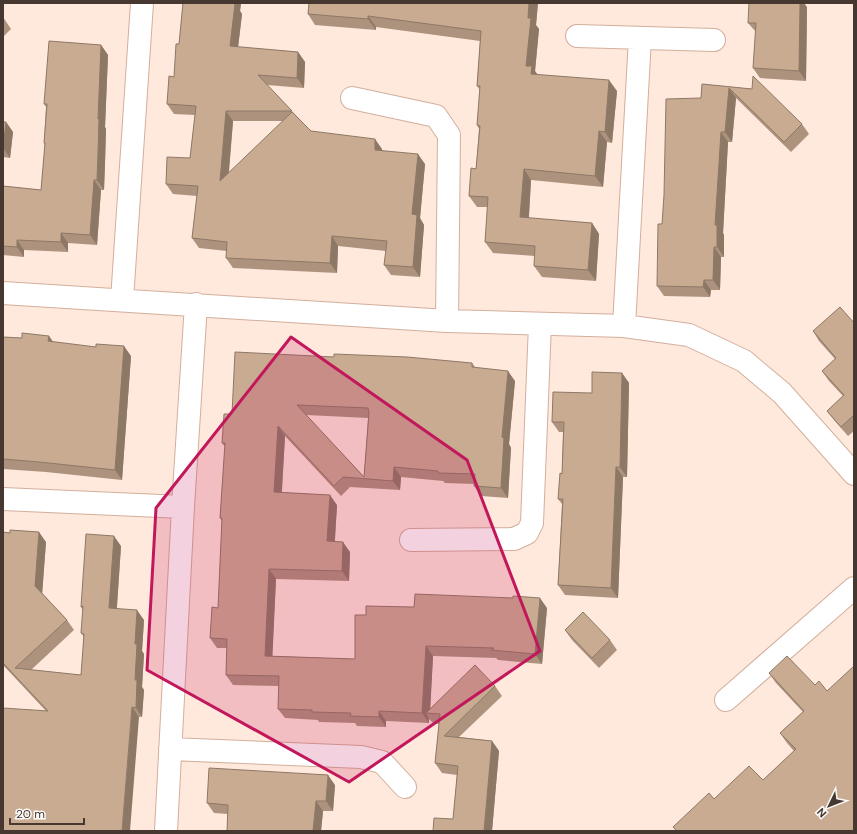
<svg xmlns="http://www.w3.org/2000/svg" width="857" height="834" font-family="'DM Sans',sans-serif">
	<rect width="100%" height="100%" fill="#ffe8dc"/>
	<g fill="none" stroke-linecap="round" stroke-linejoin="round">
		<!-- minor casing -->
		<g stroke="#d3af9c" stroke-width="24">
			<path id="minor" d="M577,36l137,4
				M352,98l84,18 13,19 -2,186
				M3,293l444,28 177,5 65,9 55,26 38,32 72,81
				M122,300l20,-297
				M624,326l16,-288
				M3,499l180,8
				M411,540l103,-1 13,-6 5,-10 8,-199
				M726,700l128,-112
				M170,749l191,8 21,5 23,25
				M166,831l17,-324 13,-203"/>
		</g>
		<!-- minor -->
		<use href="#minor" stroke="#fff" stroke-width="22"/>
	</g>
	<!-- wall -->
	<path fill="#ad937e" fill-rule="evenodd" d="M183,3h58l-1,8 2,3 -4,33 60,5 7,10 -1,26 -37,-3 44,46 71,18v1l43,14 -5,54 4,7 -4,52 -29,-2 -7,-10 2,-14 -48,-5 -1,27 -104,-5 -7,-10 1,-7 -28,-3 -7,-10 5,-42 -24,-2 -7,-10 24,-26 5,-43 -21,-1 -7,-10 7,-27 5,-33zM233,121h50l-54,52z
		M309,3h229l-2,22 3,4 -4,42 3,4 79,16 -5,52 -5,-1 -4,45 -72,-7 -2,38 63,5 7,11 -3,47 -54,-4 -8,-11 1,-10 -42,-3 -8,-11 3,-35h-11l-8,-11 7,-27 3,-40 -2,-4 3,-35 -3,-4 3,-45 -104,-14v3l-61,-5 -7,-11z
		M807,7l-1,74 -46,-3 -7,-10 3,-36 -8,-9z
		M3,17l8,12 -8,8z
		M101,45l7,10 -3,72 1,2 -1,34 -1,27h-3l-4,55 -29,-2v9l-44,-2v7l-21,-2v-69l38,4 4,-45 -1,-2 2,-36 -2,-3z
		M702,84l50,5 50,35 7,10 -18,18 -55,-54 -4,44h-4l-5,91 1,2v22h-3l-1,33h-9l-1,7 -46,-1 -7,-10 5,-62 39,-126z
		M3,122h3l7,10 -3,26 -7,-1z
		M854,323v108l-6,5 -14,-16 -7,-9 16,-15 -14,-15 -7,-10 13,-12 -16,-18 -6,-10z
		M3,337l50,5 78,14 -9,124 -76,-8 -43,-3z
		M472,363l3,4 40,14 -6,63 2,4 -3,50 -27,-2 -7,-10v-2l-29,-1 -2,-2 -42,-4 -1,13 -50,-3 -9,9 -56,-60 -3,56 55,13 -2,36 15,11 -1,29 -73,-2 -4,77 83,3 11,-44 48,-8 133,1 -5,56 -44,-4 -2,-2 -63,-2 -3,53 65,-23 7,10 -43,41 33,4 7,10 -7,80h-59l20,-12 4,-44 -15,-2 -7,-10 4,-39 -6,-1 -4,-4v4l-43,-2v6l-29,-1 -2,-3 -36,-1 -1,-2 -33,-2 -7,-9 1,-23 -46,-1 -7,-10 1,-27h-10l-7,-10 8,-30 4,-87 -2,-3 5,-71 -3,-4 10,-29zM306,415l62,3 -4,59z
		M622,373l7,10 -2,94h-4l-5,121 -53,-3 -7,-10 4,-81 -4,-5 4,-25 1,-42h-4l-7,-10z
		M3,532l43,10 -4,51 25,27 7,10 -43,40 50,5 3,-38 -3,-4 2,-23 -2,-3 40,-61 -4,62 27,12 -2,31 2,3 -2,33 2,3 -2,27 -96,-6 -43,-46z
		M565,630l45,10 7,10 -18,18 -27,-28z
		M769,673l46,12 12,6 27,140h-178l-3,-4 41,-28 49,-19 31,-29 -7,-8 -7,-10 23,-21 -27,-29z
		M335,785l-2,26h-10l-2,20h-94l1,-17 -14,-1 -7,-10z"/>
	<!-- shaded-wall -->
	<path fill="#8d7866" d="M233,3h8l-1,8 2,3 -5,42 -7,-10z
		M529,3h9l-2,22 3,4 -4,42 4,6 -8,-3 -5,-8 2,-48z
		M800,3h4l3,4 -1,74 -7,-10z
		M368,16l8,11v3l-8,-11z
		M101,45l7,10 -3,72 1,2 -1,34 -1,27 -7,-10 1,-61z
		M298,52l7,10 -1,26 -7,-10z
		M609,80l8,11 -5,52 -7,-11z
		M729,88l7,10 -4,44 -7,-10z
		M226,111l7,10 -6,70 -7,-10z
		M6,122l7,10 -3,26 -7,-10z
		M599,131l8,11 -4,45 -8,-11z
		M721,132l7,10 -5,91 1,2v22l-7,-10 -2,-22z
		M375,139l7,10v11l-7,-10z
		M418,154l7,10 -5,54 4,7 -4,52 -7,-10 -1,-53z
		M524,169l7,11 -3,48 -8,-11z
		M94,180l7,10 -4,55 -7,-10z
		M592,223l7,11 -3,47 -8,-11z
		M61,233l7,10v9l-7,-10z
		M332,236l6,10 -1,27 -7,-10z
		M17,240l7,10v7l-7,-10z
		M714,247l7,10 -1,33 -7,-10z
		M704,280l7,10 -1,7 -7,-10z
		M49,336l7,10 -8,-5z
		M124,346l7,10 -9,124 -7,-10z
		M508,371l7,10 -6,63 2,4 -3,50 -7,-10 1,-51z
		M622,373l7,10 -2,94 -7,-10z
		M278,426l7,10 -4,66 -7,-10z
		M394,467l7,10 -1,13 -7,-9z
		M616,467l7,10 -5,121 -7,-10z
		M330,495l7,10 -3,46 -7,-10z
		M39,532l7,10 -4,54 -7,-10z
		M114,536l7,10 -5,72 -7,-10z
		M343,542l7,10 -1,29 -7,-10z
		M269,569l7,10 -4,87 -7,-10z
		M540,598l7,10 -5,56 -7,-10z
		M137,610l7,10 -2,31 2,3 -2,33 2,3 -2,27 -6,-9 -1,-64z
		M426,646l7,10 -3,58 -4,-1 3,6v4l-7,-10z
		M132,707l7,10 -9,114h-8z
		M379,711l7,10v6l-7,-10z
		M492,741l7,10 -7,80h-8z
		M328,775l7,10 -2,26 -7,-10z
		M316,801l7,10 -2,20h-8z"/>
	<!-- building -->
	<path fill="#c9ab92" stroke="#8d7866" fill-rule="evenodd" d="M183,3h50l2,1 -5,42 68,6 -1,26 -39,-3 34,36h-66l-6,70 72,-69 19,19 64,8v11l43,4 -6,60 5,1 -4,52 -29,-2 3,-24 -55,-5 -2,27 -104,-5 1,-16 -35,-4 6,-52 -32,-2 1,-27 23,1 6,-52 -29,-2 2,-28 5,1 2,-33h3z
		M309,3h220l-1,15h3l-5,48h6l-1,8 78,6 -4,52 -6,-1 -4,45 -71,-7 -4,48 72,6 -4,47 -54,-4 1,-20 -50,-4 3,-45 -19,-1 2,-28 5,1 4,-43 -3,-1 3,-39h-3l4,-55 -113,-15v3l-60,-5z
		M749,3h51l-1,68 -46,-3 3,-45h-8z
		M49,41l52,4 -3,74h1l-1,34 -1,27h-3l-4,55 -29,-2v9l-44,-2v7l-14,-1v-60l38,4 4,-47h-1l3,-39h-3z
		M753,76l49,48 -18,18 -55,-54 -4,44h-4l-6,93h2v22h-3l-1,33h-9l-1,7 -46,-1 1,-62h4l2,-29 2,-96 35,-1 1,-14 50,5z
		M3,122h3l-3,25z
		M840,307l14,16v92l-13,12 -14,-16 17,-16 -22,-24 14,-13 -23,-27z
		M22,333l27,3 -1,5 48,6v-3l28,2 -9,124 -76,-8 -36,-3v-122l19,1z
		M235,352l99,5v-3l73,3 65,6v4l36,4 -6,66 2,1 -3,50 -27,-2 1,-12 -37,-1v-2l-44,-4 -1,14 -50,-4 -9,9 -56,-60 -4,66 56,3 -3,46 16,1 -1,29 -73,-2 -4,87 90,3v-44h11v-9l48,1 1,-13 98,4v-2l27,2 -5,56 -44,-4 3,-2 -68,-2 -4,67 -43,-2v6l-29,-1 1,-3 -39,-1v-2l-34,-1 1,-33 -53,-1 1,-36 -17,-1 2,-31 6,1 4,-90h-2l5,-75h-3l2,-29h8zM297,405l71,3 1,5 -5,64z
		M592,372l30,1 -2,94h-4l-5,121 -53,-3 5,-86h-5l2,-26 2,1 2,-52h-12l1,-30 39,1z
		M10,530l29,2 -4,54 32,34 -52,48 66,7 3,-41 -3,-1 2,-27 -2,1 5,-73 28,2 -5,72 28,2 -2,34h2l-2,36h2l-1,28 -4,-1 -10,124h-119v-123l45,3 -45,-48v-131l7,1z
		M583,612l27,28 -18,18 -27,-28z
		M787,656l28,29 4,-4 8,10 27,-25v165h-177l-4,-4 36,-34 5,6 35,-33 14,14 33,-31 -16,-16 24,-22 -35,-38z
		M475,665l20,21 -51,50 48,5 -8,90h-51l1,-13 19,1 5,-53 -23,-3 5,-49 -14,-1z
		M209,768l119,7 -2,26h-10l-3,30h-86l1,-26 -21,-2z"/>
	<!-- marked area -->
	<path fill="#c2185b" fill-opacity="0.2" stroke="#c2185b" stroke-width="3" stroke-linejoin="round" d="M291,337l176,123 73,191 -191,131 -202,-112 9,-162z"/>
	<!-- border -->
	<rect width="857" height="834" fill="none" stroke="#463830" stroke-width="8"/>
	<!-- north arrow -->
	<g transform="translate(829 806) rotate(227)" stroke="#fbfbfb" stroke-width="3" paint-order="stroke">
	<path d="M0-3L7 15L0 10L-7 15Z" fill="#463830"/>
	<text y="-6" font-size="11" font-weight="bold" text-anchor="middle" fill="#463830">N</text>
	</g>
	<!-- scale -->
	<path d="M10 818v6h74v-6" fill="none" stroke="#463830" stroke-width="2"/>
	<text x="16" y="818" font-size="12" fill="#463830" stroke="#fbfbfb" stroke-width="3" paint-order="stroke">20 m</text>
</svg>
